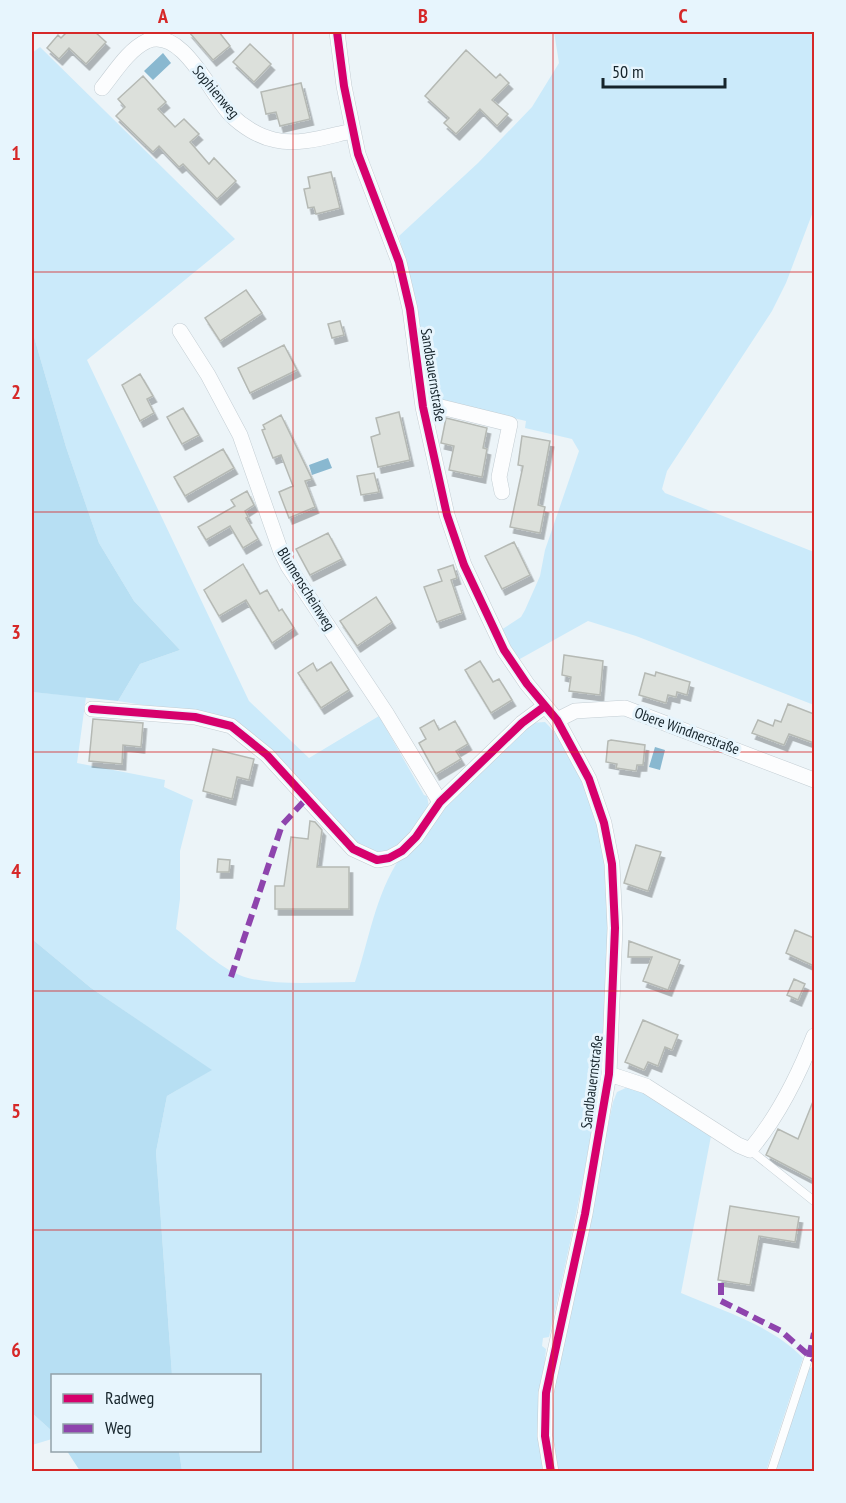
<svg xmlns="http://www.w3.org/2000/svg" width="846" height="1503" font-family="'PT Sans Narrow',sans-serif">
	<defs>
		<filter id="shadow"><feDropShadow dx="3.5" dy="6" stdDeviation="0" flood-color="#0004"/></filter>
	</defs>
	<rect width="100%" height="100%" fill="#ecf4f8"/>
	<!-- green -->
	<path fill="#cbeafa" d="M554,32h260v177l-28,74 -14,28 -105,160 -5,18 3,4 149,59v153l-178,-69 -48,-15 -70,39 -17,-30 20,-13 4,-7 15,-34 5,-26 34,-99 -7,-12 -47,-11 1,-7 -92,-22 -7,-12 -16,-101 -12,-50 79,-73 54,-56 27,-44z
		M40,47l195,192 -148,121 162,341 60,57 70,-42 45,79 3,1 2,11c-14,21 -25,36 -47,48l-21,-6 -104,-110 -76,-28 -63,-10 22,-37 40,-14 -46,-49 -35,-58 -33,-96 -34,-117v-277z
		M32,692l54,5 -9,66 88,17 -1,7 29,13 -13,51v48l-4,30c21,16 46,42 72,49 33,8 73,4 107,4 14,-41 20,-87 45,-124 33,-50 86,-94 130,-135l15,-1c123,123 38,464 4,615l-6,1 -1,8 4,3 -8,79 6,43h-362l-3,-20 81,-1v-74l-88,-1 -16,-223 11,-56 44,-26 -120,-82 -59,-49z
		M630,1086l9,1 72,49 -30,157c42,18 90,32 122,65l-37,113 -209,1 -7,-36 3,-47 60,-287 4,-10z
		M812,1367l2,1v103l-39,1 32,-102z
		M32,1413l20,18v8l-20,6z"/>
	<!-- forest -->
	<path fill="#b7dff3" d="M32,330l34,117 33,96 35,58 46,49 -40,14 -22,37 -86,-9z
		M32,939l59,49 121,82 -45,26 -11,56 16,223 -120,1v55l-20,-18z
		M67,1451h112l3,20h-102z"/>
	<!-- water -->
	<path fill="#89b8d0" d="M163,53l8,10 -18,17 -9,-9z
		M328,458l4,10 -20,7 -3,-10z
		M655,747l10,3 -5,20 -11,-3z"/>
	<!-- building -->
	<path fill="#dce0db" stroke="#b5b9b4" stroke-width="1.5" filter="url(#shadow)" d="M67,32h28l11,10 -20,22 -17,-16 -10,11 -12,-11 11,-13 3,3z
		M189,32h30l11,14 -17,14z
		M250,44l21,20 -17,18 -21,-20z
		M466,50l30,28 4,-4 9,9 -17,17 16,14 -11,12 -17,-17 -24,25 -12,-11 5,-5 -24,-22z
		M143,76l23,26 -8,7 17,18 9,-8 15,15 -9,8 19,22 5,-6 22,23 -19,18 -34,-35 -4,3 -20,-21 -6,6 -37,-36 9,-9 -7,-8z
		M301,83l9,36 -30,7 -4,-14 -10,2 -5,-22z
		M331,172l9,36 -24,6 -2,-7 -6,1 -4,-19 6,-1 -2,-11z
		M246,290l16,23 -42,28 -15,-23z
		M340,321l4,14 -12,3 -4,-14z
		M284,345l13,25 -47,23 -12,-25z
		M140,374l13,22 -6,3 7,14 -14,8 -18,-36z
		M183,408l16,27 -17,9 -15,-27z
		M399,412l11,48 -32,7 -7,-30 9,-3 -4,-16z
		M281,415l31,64 -7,2 10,26 -26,11 -10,-26 14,-6 -12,-31 -8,3 -11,-28 3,-1 -2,-4z
		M446,418l41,10 -4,20 4,1 -5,28 -33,-7 5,-24 -13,-3z
		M522,436l28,5 -12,64 7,2 -5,26 -30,-6 13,-61 -5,-1z
		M223,449l11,19 -49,28 -11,-19z
		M374,473l5,19 -18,3 -4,-19z
		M247,491l7,14 -9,6 3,6 -2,1 12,21 -15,9 -13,-22 -24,14 -8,-13 37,-21 -4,-6z
		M328,533l14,26 -32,16 -14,-26z
		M514,542l16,33 -28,14 -17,-33z
		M243,564l17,30 7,-4 12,21 3,-2 12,19 -22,15 -26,-43 -27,16 -15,-26z
		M453,565l4,13 -6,2 11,33 -25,9 -13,-35 18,-6 -4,-11z
		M376,597l16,25 -35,24 -17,-25z
		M564,655l39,6 -3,34 -31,-4 2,-14 -9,-2z
		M480,661l13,21 6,-3 13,21 -21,13 -26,-43z
		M331,662l18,28 -28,18 -23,-35 15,-10 4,8z
		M656,672l34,10 -3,13 -10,-3 -1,5 -8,-2 -2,8 -27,-8 6,-22 10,3z
		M788,704l26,10v29l-25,-9 -5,11 -32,-12 6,-13 15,6 2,-6 6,2z
		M93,719l50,4 -2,24 -18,-2 -1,19 -33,-3z
		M434,720l5,10 16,-9 13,23 -12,7 5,8 -25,15 -17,-31 7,-4 -6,-11z
		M611,740l34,5 -2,20h-6l-1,6 -20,-3 1,-4 -11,-2 2,-21z
		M213,749l41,10 -5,21 -12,-3 -5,22 -29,-8z
		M310,821l5,1 7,8 -5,37h32v42h-74v-23h9l7,-49 17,2z
		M636,845l25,7 -13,39 -24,-8z
		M218,859l12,1 -1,12h-12z
		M795,930l19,8v28l-28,-13z
		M629,941l51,19 -12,30 -25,-9 9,-24h-24z
		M794,979l11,5 -7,16 -11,-5z
		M643,1020l35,15 -6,15 -7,-3 -7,19 -10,-4 -4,8 -19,-8z
		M814,1099v81l-48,-25 12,-26 20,10z
		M730,1206l69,11 -4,25 -36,-6 -9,49 -32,-5z"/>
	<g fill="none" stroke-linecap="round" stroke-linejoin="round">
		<!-- lane casing -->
		<g stroke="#c3cdd3" stroke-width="9">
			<path id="lane" d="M750,1150l64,51
				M771,1472l37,-113 6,-10"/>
		</g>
		<!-- street casing -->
		<g stroke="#c3cdd3" stroke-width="16">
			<path id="street" d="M337,32l7,54 14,68 41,108 11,47 13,98 24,108 17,50 40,85 23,34 30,36 32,59 15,44 8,41 3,64 -6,146 -24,140 -39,179 -1,43 6,36
				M102,88c13,-16 26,-38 45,-47 35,-15 64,54 84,74 11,11 28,22 44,25 25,6 53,-4 77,-9
				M180,331l28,44 32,60 41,117 7,14 98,147 54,89
				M423,407l14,-1 73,18 -11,53 3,15
				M92,709l103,8 36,9 36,29 86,94 24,11 12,-2 13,-7 14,-14 24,-35 82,-79 23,-17
				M557,720l18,-9 50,-3 189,72
				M609,1074l37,12 92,59 12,5c27,-32 49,-76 64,-114"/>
		</g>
		<!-- lane -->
		<use href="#lane" stroke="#fcfdfe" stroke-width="8"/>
		<!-- street -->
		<use href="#street" stroke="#fcfdfe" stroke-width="15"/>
		<!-- quiet -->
		<path stroke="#8e44ad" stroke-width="6" stroke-dasharray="12 6" stroke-linecap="butt" d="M231,977l51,-152 24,-26
			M721,1283v18l60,30 33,29
			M809,1357l5,-24"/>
		<!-- cycleway casing -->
		<g stroke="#e7f5fd" stroke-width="11">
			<path id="cycleway" d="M337,32l7,54 14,68 41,108 11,47 13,98 24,108 17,50 40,85 23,34 30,36 32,59 15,44 8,41 3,64 -6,146 -24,140 -39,179 -1,43 6,36
				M92,709l103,8 36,9 36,29 86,94 24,11 12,-2 13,-7 14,-14 24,-35 82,-79 23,-17"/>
		</g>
		<!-- cycleway -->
		<use href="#cycleway" stroke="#d6006c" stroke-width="8"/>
	</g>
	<!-- grid -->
	<path fill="none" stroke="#d62828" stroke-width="1.5" stroke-opacity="0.55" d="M293,32v1440M553,32v1440M32,272h782M32,512h782M32,752h782M32,991h782M32,1230h782"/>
	<g text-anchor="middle" stroke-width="6" stroke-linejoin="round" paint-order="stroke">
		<!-- street labels -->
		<g font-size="15" fill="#16242b" stroke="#e7f5fd">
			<text transform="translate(216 92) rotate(50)" y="5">Sophienweg</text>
			<text transform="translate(433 375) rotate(81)" y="5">Sandbauernstraße</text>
			<text transform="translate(306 589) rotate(58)" y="5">Blumenscheinweg</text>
			<text transform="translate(687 731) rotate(20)" y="5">Obere Windnerstraße</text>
			<text transform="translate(592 1082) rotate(-83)" y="5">Sandbauernstraße</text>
		</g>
	</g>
	<!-- border -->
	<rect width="846" height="1503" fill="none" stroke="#e7f5fd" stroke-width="66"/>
	<!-- legend -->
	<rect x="51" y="1374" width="210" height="78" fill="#e7f5fd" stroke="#93a1a9" stroke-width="1.5"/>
	<rect x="63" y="1394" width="30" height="9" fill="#d6006c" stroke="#93a1a9" stroke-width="1.5"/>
	<text x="105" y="1404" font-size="18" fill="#16242b">Radweg</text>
	<rect x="63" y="1424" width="30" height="9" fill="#8e44ad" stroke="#93a1a9" stroke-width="1.5"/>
	<text x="105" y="1434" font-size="18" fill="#16242b">Weg</text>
	<!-- scale -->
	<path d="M603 78v9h122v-9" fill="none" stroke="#16242b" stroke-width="3"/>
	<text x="612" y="78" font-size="18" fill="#16242b" stroke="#e7f5fd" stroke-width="4.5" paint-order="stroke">50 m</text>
	<rect x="33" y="33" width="780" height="1437" fill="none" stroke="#d62828" stroke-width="2"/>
	<g font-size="20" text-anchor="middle" font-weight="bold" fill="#d62828">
		<text x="163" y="23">A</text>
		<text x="423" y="23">B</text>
		<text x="683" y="23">C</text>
		<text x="16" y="160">1</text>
		<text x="16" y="399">2</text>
		<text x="16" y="639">3</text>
		<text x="16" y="878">4</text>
		<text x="16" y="1118">5</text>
		<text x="16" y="1357">6</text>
	</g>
</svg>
